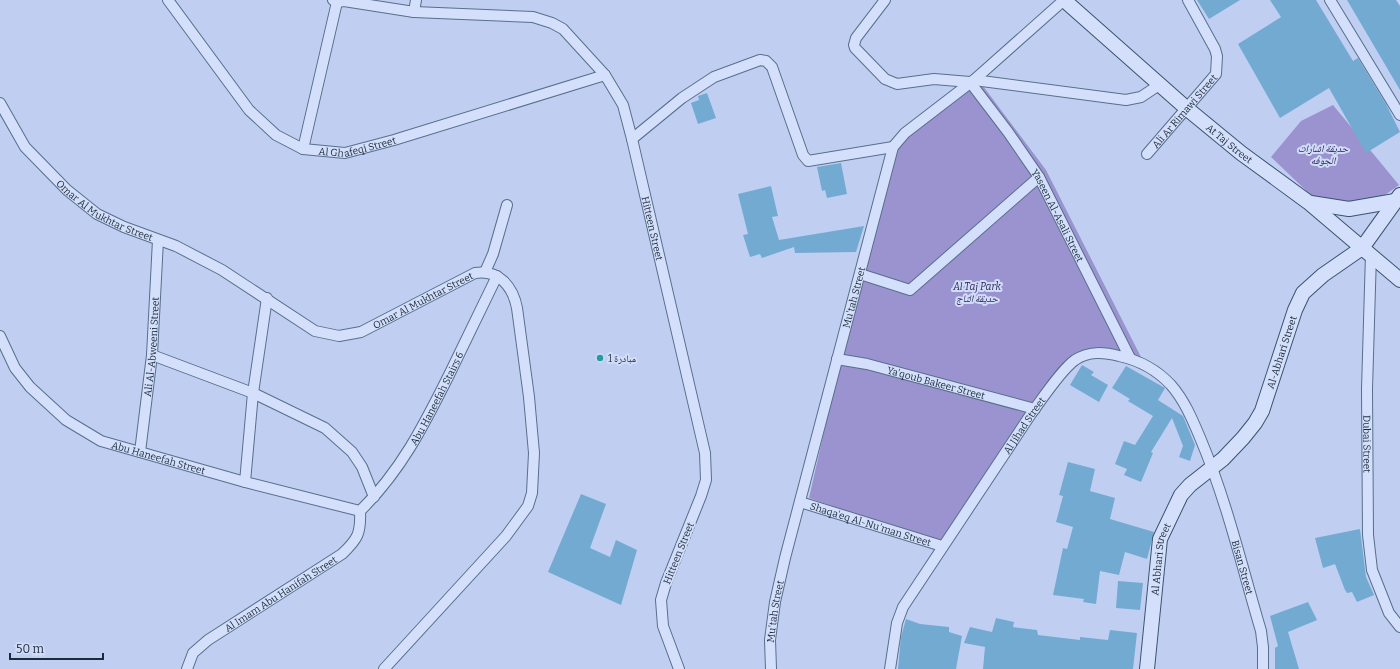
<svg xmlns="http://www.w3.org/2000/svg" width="1400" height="669" font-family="Bitter,'Noto Naskh Arabic',serif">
	<rect width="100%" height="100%" fill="#c0cff1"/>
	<!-- green -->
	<path fill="#9a93cf" d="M980,82l66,88 95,187 -46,-8 -21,8 -129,188 -136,-47 32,-141 54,-211z
		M1333,105l66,80 -21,15 -26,8 -34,-6 -47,-45 30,-36z"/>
	<!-- building -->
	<path fill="#73aad1" d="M1197,0h43l-31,19z
		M1270,0h46l37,61 5,-3 28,46 14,28 -34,21 -37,-65 -49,30 -42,-74 43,-27z
		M1347,0h49l4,6v84z
		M707,93l9,25 -18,6 -7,-21 8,-3 -1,-4z
		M841,163l6,31 -20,4 -2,-8 -3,1 -5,-24z
		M771,186l7,30 -6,1 7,23 85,-14 -8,26 -61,1 -1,-6 -32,11 -2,-4 -10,3 -7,-22 5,-1 -10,-40z
		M1082,365l12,7 -3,3 17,10 -9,17 -29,-17z
		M1126,366l39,22 -7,12 25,16 12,29 -5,16 -11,-4 4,-11 -11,-28 -21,34 2,1 -12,29 -17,-7 3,-6 -12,-5 9,-23 11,4 18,-29 -25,-15 2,-2 -18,-11z
		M1068,462l27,7 -5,22 25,7 -5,21 44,13 -7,27 -22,-7 -6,23 -19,-4 -4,33 -13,-2 1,-3 -31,-4 10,-47 4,1 6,-22 -17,-5 7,-26 -4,-1z
		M581,494l25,10 -16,44 20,9 6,-17 21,10 -16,55 -73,-33z
		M1360,529l6,48 8,18 -17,7 -5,-10 -5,1 -2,-3 -10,-26 -12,4 -8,-30z
		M1118,581l25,2 -3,27 -24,-2z
		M1308,602l9,18 -29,12 11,37h-24v-21l3,-2 -8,-30z
		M996,618l18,4 -1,5 24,3 1,5 42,5v-3l28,3 2,-10 27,3 -4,36h-150l2,-22 -21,-4 6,-16 22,5z
		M906,619l14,5 29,3v5l13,4 -6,33h-58l3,-32z"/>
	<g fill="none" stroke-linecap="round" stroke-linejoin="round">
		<!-- street casing -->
		<g stroke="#576f8b" stroke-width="12">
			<g id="street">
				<path id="s1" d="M168,0l81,110 27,25 27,14 42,4 49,-13 211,-65"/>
				<path id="s2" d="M333,0l4,2 7,-1 70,11 119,5 19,6 11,6 42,46 18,30 9,34 73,314 1,27 -5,16 -35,87 -5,17 2,26 16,43"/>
				<path id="s3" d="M885,0l-29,38 -2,7 1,3 30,31 12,5 37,-5 36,3 38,50 31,45 91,181"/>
				<path d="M1330,0l70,115"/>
				<path d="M414,12l2,-12"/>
				<path d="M974,80l152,20 15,-3 18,-12"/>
				<path id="s4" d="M0,103l25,44 42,43 30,24 27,13 52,19 46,24 93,61 24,5 22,-4 114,-59c24,-4 38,14 42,35l12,89 5,56 -2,40 -4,13 -22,30 -122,133"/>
				<path d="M632,139l50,-41 32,-21 46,-17 6,1 6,6 31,88 5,6 85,-14"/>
				<path d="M303,149l34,-147"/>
				<path id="s5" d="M1147,154l69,-80 1,-18 -2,-7 -27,-49"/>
				<path id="s6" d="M1371,254l-4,135 1,146 4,35 17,43 11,14"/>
				<path d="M485,272l8,-18 14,-49"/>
				<path d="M860,274l50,16 129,-113"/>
				<path id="s7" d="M0,336l15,32 15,19 36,33 35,21 144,41 115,29"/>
				<path d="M152,355l101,38 72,35 27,24 10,15 12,30"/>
				<path id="s8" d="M837,359l30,5 168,45"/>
				<path id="s9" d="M140,452l12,-97 6,-115"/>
				<path d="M245,482l8,-89 14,-95"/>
				<path id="s10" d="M800,502l142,44"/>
				<path id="s11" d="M360,511c41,-40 64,-86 89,-136 16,-33 32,-66 48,-99"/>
				<path id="s12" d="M187,669l6,-16 15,-13 134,-86c16,-15 19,-21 18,-43"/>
				<path id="s13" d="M771,669l-1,-29 5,-38 10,-44 108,-411 12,-14 69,-53 90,-80"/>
				<path id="s14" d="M890,669l7,-46 6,-16 128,-193c11,-15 30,-44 44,-54 14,-9 28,-8 44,-4 19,4 38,14 52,29 14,16 22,36 30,55 26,62 41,127 60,191l2,16v22"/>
			</g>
		</g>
		<!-- secondary casing -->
		<g stroke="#3a536d" stroke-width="16">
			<g id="secondary">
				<path id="s15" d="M1064,0l121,107 56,46 67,49 92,78"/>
				<path d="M1311,203l38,6 46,-8"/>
				<path id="s16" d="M1147,669l13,-130 21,-44 9,-10 33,-26 20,-21 12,-15 7,-12 33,-101 8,-17 20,-18 39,-27 38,-53"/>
			</g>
		</g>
		<!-- street -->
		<use href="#street" stroke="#d4e0fb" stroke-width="10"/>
		<!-- secondary -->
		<use href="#secondary" stroke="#d4e0fb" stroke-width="14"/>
	</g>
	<!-- markers -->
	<circle fill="#239e9d" stroke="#d0dcf8" stroke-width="1.5" cx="600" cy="358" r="4"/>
	<g text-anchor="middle" stroke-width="4" stroke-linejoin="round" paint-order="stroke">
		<!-- street labels -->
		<g font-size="10" fill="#1c2b3a" stroke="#d0dcf8">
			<text dy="4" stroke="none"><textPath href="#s5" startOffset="57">Ali Ar Rimawi Street</textPath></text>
			<text dy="4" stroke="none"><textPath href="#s15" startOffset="219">At Taj Street</textPath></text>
			<text dy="4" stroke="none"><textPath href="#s1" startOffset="259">Al Ghafeqi Street</textPath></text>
			<text dy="4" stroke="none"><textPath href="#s4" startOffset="154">Omar Al Mukhtar Street</textPath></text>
			<text dy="4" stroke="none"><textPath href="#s3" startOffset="348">Yaseen Al-Asali Street</textPath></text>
			<text dy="4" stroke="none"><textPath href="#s2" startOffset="458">Hitteen Street</textPath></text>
			<text dy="4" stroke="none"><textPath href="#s13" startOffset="382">Mu'tah Street</textPath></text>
			<text dy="4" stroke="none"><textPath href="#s4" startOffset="514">Omar Al Mukhtar Street</textPath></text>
			<text dy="4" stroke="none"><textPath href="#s9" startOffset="106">Ali Al-Abweeni Street</textPath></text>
			<text dy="4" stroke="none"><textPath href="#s16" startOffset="359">Al-Abhari Street</textPath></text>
			<text dy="4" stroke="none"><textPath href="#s8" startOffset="102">Ya'qoub Bakeer Street</textPath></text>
			<text dy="4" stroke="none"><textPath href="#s11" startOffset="137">Abu Haneefah Stairs 6</textPath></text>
			<text dy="4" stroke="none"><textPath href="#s14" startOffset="282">Al Jihad Street</textPath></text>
			<text dy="4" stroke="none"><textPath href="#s6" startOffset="190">Dubai Street</textPath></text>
			<text dy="4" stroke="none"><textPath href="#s7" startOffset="209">Abu Haneefah Street</textPath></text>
			<text dy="4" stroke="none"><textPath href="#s10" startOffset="74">Shaqa'eq Al-Nu'man Street</textPath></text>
			<text transform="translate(678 553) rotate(-68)" y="4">Hitteen Street</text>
			<text dy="4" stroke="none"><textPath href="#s16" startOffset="111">Al Abhari Street</textPath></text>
			<text dy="4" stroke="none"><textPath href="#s14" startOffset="668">Bisan Street</textPath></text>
			<text dy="4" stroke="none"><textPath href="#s12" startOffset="123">Al Imam Abu Hanifah Street</textPath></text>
			<text dy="4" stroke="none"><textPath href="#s13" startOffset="58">Mu'tah Street</textPath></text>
		</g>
		<!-- park labels -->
		<g font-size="10" font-style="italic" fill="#2f2157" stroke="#d0dcf8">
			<text x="1323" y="152">حديقة اشارات<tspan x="1323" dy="12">الجوفه</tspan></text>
			<text x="977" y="290">Al Taj Park<tspan x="977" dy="12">حديقة التاج</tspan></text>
		</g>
		<!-- poi labels -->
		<g font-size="10" fill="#1c2b3a" stroke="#d0dcf8" text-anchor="start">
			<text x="608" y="362">مبادرة 1</text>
		</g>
	</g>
	<!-- scale -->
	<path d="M10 653v6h93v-6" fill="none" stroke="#1c2b3a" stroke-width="2"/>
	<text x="16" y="653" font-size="12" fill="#1c2b3a" stroke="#d0dcf8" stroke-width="3" paint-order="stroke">50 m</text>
</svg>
